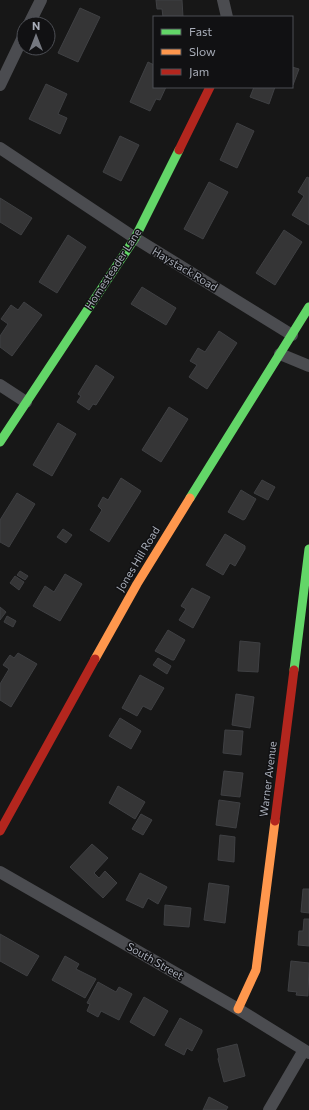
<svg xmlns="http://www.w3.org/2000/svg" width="309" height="1110" font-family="Commissioner,sans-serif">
	<rect width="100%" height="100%" fill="#171717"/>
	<!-- building -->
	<path fill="#353536" stroke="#3f4043" d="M156,0h26l1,17h-20l-1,-8h-5z
		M80,8l20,9 -22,45 -20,-9z
		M148,62l6,3v22h12l-6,13 -4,-1 -6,12 -20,-9z
		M292,67l7,2 -6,16h-1z
		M46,84l21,10 -9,20 9,4 -7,16 -31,-15z
		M254,87h21l-6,17 -19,-7z
		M237,123l17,8 -17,37 -17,-8z
		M120,136l19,9 -18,36 -18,-9z
		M307,177l2,1v47l-17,-10 12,-19 -6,-4z
		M209,182l19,10 -25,47 -19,-10z
		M0,198l32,20 -11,17 -21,-13z
		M284,230l18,12 -27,43 -19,-12z
		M68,235l18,12 -29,46 -18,-11z
		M142,287l34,21 -10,17 -35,-21z
		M24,302l18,13 -30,41 -12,-9v-11l8,-12 -7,-5 10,-14 7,5z
		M219,331l18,12 -30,46 -18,-12 8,-12 -7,-4 8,-13 7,4z
		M96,365l18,12 -18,28 -3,-1 -4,6 -12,-8 4,-6 -3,-2z
		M169,407l19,12 -27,43 -19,-12z
		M58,423l18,11 -24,42 -19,-11z
		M121,478l20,13 -32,51 -19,-12 12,-20 -4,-4 5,-9 5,3z
		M262,480l13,7 -7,13 -14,-7z
		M241,490l15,9 -11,20 -2,1 -15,-8z
		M17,493l18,11 -26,43 -9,-5v-22z
		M63,529l9,6 -6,8 -9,-6z
		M225,534l20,12v3l-10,17 -5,-3 -7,12 -17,-10z
		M20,571l8,5 -3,4 -8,-5z
		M65,574l17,10 -22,37 -27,-15 12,-20 9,6z
		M15,576l9,6 -5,8 -9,-7z
		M192,588l18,9 -17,31 -14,-8 7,-11 -5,-3z
		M0,607l6,5 -6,8z
		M7,616l9,5 -3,6 -9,-5z
		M168,630l17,10 -11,20h-2l-17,-9z
		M240,641l20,2 -2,29 -20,-1z
		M18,653l19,11 -26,43 -11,-7v-16l9,-15 -6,-4 7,-10 4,3z
		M158,658l13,8 -4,8 -14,-9z
		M140,675l24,13 -13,22 -8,-4 -6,10 -15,-8z
		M236,694l18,3 -4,31 -18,-3z
		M120,718l21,13 -10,18 -22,-13z
		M225,730l18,1 -2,24 -18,-2z
		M224,771l19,2 -3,24 -19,-2z
		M118,786l27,16 -10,17 -26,-16z
		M219,800l21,3 -4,25 -20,-3z
		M141,814l11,6 -9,15 -11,-6z
		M220,835l15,2 -1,25 -16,-2z
		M92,844l16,14 -14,15 5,5 6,-7 12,12 -14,15 -33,-31z
		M140,873l27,14 -9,17 -10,-6 -5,10 -17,-8z
		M209,883l20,3 -4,37 -21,-3z
		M303,889h6v24l-8,-1z
		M165,905l26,3 -2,19 -25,-2z
		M304,919h5v27l-11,-1 1,-14h4z
		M0,934l39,22 -12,20 -27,-15z
		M65,956l14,8 -3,5 20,10 -11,19 -33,-18z
		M291,961l18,2 -1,33 -12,-1 1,-3 -9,-1z
		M98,982l18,10 3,-5 13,7 -13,26 -18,-9 -3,6 -11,-6 3,-7 -3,-1z
		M144,997l24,14 -14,25 -24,-14z
		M180,1018l22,12v2l-10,19 -5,-3 -3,7 -19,-10z
		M237,1044l8,32 -21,6 -6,-23 1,-2 -2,-8z
		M209,1097l19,10 -2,3h-23z"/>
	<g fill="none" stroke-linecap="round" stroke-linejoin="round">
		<!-- street -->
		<path stroke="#4b4c50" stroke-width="12" d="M223,0l4,17
			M29,24l12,-24
			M0,85l24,-50
			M0,148l135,90 157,97
			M280,354l29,12
			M0,385l26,17
			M0,872l238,137 71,44
			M269,1110l35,-60"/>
		<!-- fast -->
		<path stroke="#63d668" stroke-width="9" d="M0,442l135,-204 44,-88
			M190,498l119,-191
			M294,670l15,-121"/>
		<!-- slow -->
		<path stroke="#ff974d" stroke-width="9" d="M95,659l42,-75 53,-86
			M238,1009l18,-39 19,-149"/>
		<!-- jam -->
		<path stroke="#b3261e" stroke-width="9" d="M179,150l31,-63
			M275,821l19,-151
			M0,831l95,-172"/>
	</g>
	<g text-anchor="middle" stroke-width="3" stroke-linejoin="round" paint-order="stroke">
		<!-- street labels -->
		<g font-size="11" fill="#a8adb8" stroke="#111113">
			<text transform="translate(113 269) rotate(-57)" y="4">Homesteader Lane</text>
			<text transform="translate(185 269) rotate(31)" y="4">Haystack Road</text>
			<text transform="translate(138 559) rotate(-59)" y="4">Jones Hill Road</text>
			<text transform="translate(268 779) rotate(-83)" y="4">Warner Avenue</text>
			<text transform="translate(155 961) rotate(30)" y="4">South Street</text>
		</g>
	</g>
	<!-- legend -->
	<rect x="153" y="16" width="140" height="72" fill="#111113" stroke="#4d4f55"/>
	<rect x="161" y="29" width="20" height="6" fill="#63d668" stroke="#4d4f55"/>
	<text x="189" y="36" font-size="12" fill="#a8adb8">Fast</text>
	<rect x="161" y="49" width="20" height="6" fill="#ff974d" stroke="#4d4f55"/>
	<text x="189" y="56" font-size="12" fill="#a8adb8">Slow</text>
	<rect x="161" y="69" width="20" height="6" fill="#b3261e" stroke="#4d4f55"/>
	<text x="189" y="76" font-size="12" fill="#a8adb8">Jam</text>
	<!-- north arrow -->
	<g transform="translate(36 36)"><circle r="19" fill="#111113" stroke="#4d4f55"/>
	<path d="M0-3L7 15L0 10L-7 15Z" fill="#757880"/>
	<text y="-6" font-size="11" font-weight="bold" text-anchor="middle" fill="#a8adb8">N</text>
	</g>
</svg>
